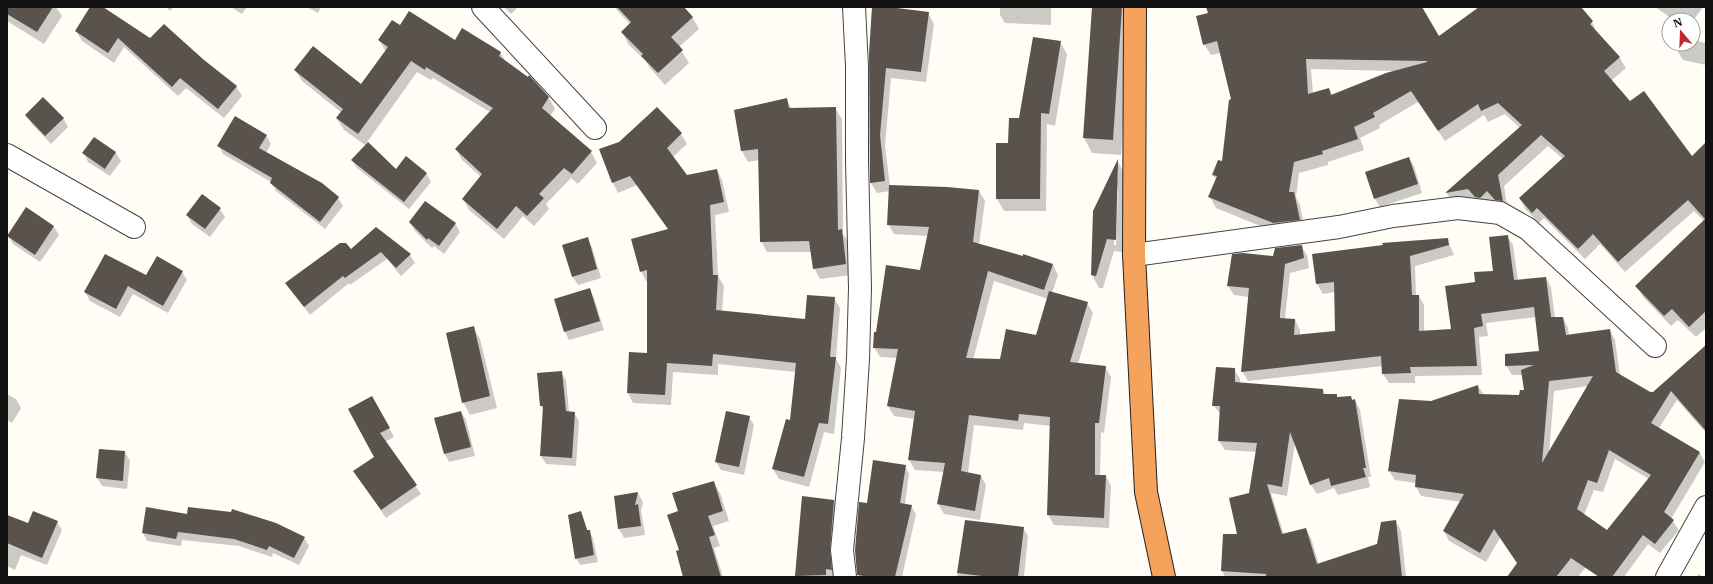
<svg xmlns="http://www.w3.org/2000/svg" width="1713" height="584" font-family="'IBM Plex Serif',serif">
	<rect width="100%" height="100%" fill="#fffdf5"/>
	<!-- shadow -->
	<path fill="#0003" fill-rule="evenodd" d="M7,7h49l6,9 -18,28 -37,-23z
		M92,7h9l50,33 52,21 33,25 6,10 -18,22 -38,-30 -8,8 -54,-49 -10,16 -32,-22 -6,-10z
		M166,7h7l-3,4z
		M231,7h16l-5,7z
		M307,7h14l-3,6z
		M504,7h14l-7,7z
		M614,7h68l10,10 7,12 -20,18 10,16 -24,22 -15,-17 -5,-8 -16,-15 -7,-13 8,-8z
		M873,7h21v2l34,4 6,11 -8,58 -35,-4 -6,68 5,40 57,2 32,3 6,10 -6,44 74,20 5,10 -6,18 35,10 6,10 -15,51 27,3 6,10 -7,56 -3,-1 -1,44h6l5,10 -2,42 -55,-3 -6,-10 3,-89 -27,-3 -1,7 -49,-5 -6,48 13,3 5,9 -6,35 -36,-6 -6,-10 6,-32 -29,-2 -6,-10 6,-41 -21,-3 -6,-10 9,-48 -17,-1 -6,-10 3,-14 44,-62 7,-35 -34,-2 -6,-10 2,-33 -13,2 -6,-10v-161zM994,281l54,18 -11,37 -36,24h-28z
		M1000,7h51v18l-46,-2 -5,-8z
		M1093,7h38l-10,148 -29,-2 -8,-15z
		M1207,7h214l18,31 42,-31h99l12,15 5,11 22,24 7,11 -15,13 19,21 62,55h14v171l-10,9 -18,-17 -7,6 -28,-29 -6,-11 67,-65 -10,-10 -69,61 -25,-28 -15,15 -41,-41 -5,5 -13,-13 -6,-11 43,-40 -15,-13 -44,40 4,26 -55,-8 -6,-11 73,-65 -15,-14 -17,8 -4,-7 -39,26 -27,-39 -39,23 1,3 -20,10 4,12 -36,12v3l-29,8 -3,24 4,8 5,26 -25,3 -64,-26 -6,-11 7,-17 -4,-5 10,-12 10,-63 -13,-47 -9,2 -7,-11 5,-30zM1311,69l82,2v1l-60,24 -4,-7 -16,4z
		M1655,7h48l-10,14 -19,-1z
		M400,26l100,26 6,10 22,16 1,-1 20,21 6,11 -5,7 41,36 6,11 -19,21 -7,-6 -25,26 3,5 -15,17 -11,-10 -19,23 -35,-29 -6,-11 18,-22 -19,-17 -6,-11 34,-37 -57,-34 -2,2 -14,-8 -52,73 -21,-15 -7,-11 5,-6 -40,-32 -7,-11 66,15 25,-33 -7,-12z
		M1693,40l13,3v22l-23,-5 -5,-8 2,-8h13z
		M1060,42l7,12 -12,72 -8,-2 -1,87h-42l-7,-12 23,-80z
		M786,99l6,10 43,-1 7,11 1,115 5,7 4,34 -32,4 -6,-11 -2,-16h-45l-6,-11 -2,-81 -11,2 -6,-11 -7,-41z
		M657,108l24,26 6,10 -14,13 13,19 31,-6 5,10 7,32 -14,3 3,61 6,10 -2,25 84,9 28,-22 6,10 -4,51 5,9 -7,66 -10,-2 -15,55 -30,-8 -6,-10 17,-47 6,-50 -78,-8v11l-45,-3 -2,33 -38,-2 -5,-10 2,-40 18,1v-73h-2l-5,-10 28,-41 -32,-45 -19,8 -5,-10 -12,-33 18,-7z
		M26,115l37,3 5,9 -17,17 -20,-21z
		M266,135l5,9 -5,9 55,31 17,14 5,8 -18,23 -49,-38 -5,-9 -48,-28 -4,-8z
		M94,138l22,15 5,8 -11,15 -22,-14 -4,-9z
		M1409,158l5,8 8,27 -42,14 -5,-8z
		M352,160l44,10 30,3 5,9 -22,27 -52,-41z
		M1118,162l6,11 -2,79 -8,-1 -11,37h-4l-7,-13 2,-63zM1118,188l-2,57h-2l2,-55z
		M26,209l28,18 5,8 -19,27 -27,-18 -5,-9z
		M220,209l5,8 -15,20 -18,-13 -5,-9z
		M410,223h45l5,9 -16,22 -10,-8 -2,2 -17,-17z
		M376,228l34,27 5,8 -14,13 -14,-17 -37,26 -1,-2 -39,32 -24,-32 65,-32z
		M1507,236l6,9 5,36 28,-3 5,9 4,31h8l5,10 1,7 41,-5 5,10 5,35 33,18 53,-40v80l-29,-33 -18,28 41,25 5,9 -34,57 8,11 -19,23 -12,-9 -24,33h-26l-1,-2 52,-96 -34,-20 -12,33 -9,-2 -10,25 25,23 -31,39h-70l10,-13 -18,-26 -14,24 -37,-21 -5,-10 17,-29 -40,-6 -5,-9v-4l-21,-3 -6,-9 42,-69 47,-16 6,9 36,1 5,-5 -2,-16h-11l-6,-10 34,-13 -3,-35 -51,6 2,13 -9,1 3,38 -67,1v7h-26l-6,-9v-8l-135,15 -6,-10 7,-74 -15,-2 -6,-9 46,-29 27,-11 6,9 2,13 -19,5 -5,46 10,1 5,10v6l36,-4 -1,-40 -12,2 -6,-10 -3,-29 133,-16 7,16 -39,11 1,30h3l5,9v27l28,-2 24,-47 19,-11zM1588,386l-39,68 5,-63z
		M587,239l5,8 9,31 -23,7 -5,-8z
		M182,272l5,8 -19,33 -35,-19 -13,23 -30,-16 -5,-9 61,-15z
		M589,289l5,9 10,32 -35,10 -4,-8 -10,-32z
		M473,327l7,12 17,69 -27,7 -7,-13z
		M1234,369l6,10v5l83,6 3,5h10l2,3 12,-1 2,3h3l5,10 11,67h-3l2,10 -32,8 -4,-7 -17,6 -6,-9 -16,-42 -8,53 -16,-3 13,42 22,-6 5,9 8,27 59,-20 18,-24 5,10 5,46h-181l-3,-6 17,-36 11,-41 7,-42 -32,-2 -6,-9 2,-26 -8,-10z
		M561,372l5,8 3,32 5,1 5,8 -3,45 -30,-2 -5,-8 3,-45 -3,-5 -3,-32z
		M7,394l9,5 5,9 -9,15 -5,-3z
		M372,397l22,40 -9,5 36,52 -35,24 -31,-46 20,-15z
		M461,412l5,8 9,36 -26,6 -4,-8 -10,-36z
		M749,417l5,8 -10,50 -23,-5 -5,-8z
		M125,452l5,9 -3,28 -25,-3 -5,-8z
		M905,466l4,8 -4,31 6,1 5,8 -14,63h-42l-2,-3 10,-70z
		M714,483l6,10 9,28 -16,5 7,20 -6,2 9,29h-39l-4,-26 -1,-39z
		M638,493l5,9 -2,9 4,24 -21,3 -5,-9 -4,-32z
		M834,500l5,10 -2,67h-41z
		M581,512l7,19 5,7 5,24 -18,3 -4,-7z
		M188,515l116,23 5,8 -10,19 -26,-12 -1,4 -33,-11 -57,-6 -1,6 -34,-5 -4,-8z
		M966,521l57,7 5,8 -4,41h-67z
		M57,522l5,8 -15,35 -26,-10 -6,15 -8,-4v-41z
		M1698,574l6,3h-7z"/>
	<!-- building -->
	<path fill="#5a524d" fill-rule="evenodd" d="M7,7h46l-16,25 -30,-18z
		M90,7h13l47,31 14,-14 40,36 33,26 -19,23 -38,-31 -8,9 -54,-49 -10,15 -33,-22z
		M617,7h67l9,10 -22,20 12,13 -25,23 -17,-17 2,-2 -22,-22 10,-10z
		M872,7h17l40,5 -8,60 -35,-4 -6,67 5,46 -15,2 -1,-130z
		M1092,7h30l-9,133 -30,-2z
		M1206,7h216l17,29 40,-29h102l12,14 -3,3 30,33 -16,14 26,30 14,-10 48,65 14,-14v169l-17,16 -17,-18 -8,7 -29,-30 70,-67 -17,-19 -70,62 -25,-28 -15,15 -41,-41 -5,5 -13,-15 46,-42 -24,-21 -43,40 5,26 -8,-1 -8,-9 -7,7 -5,-1 -7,-8 -23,4 77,-68 -24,-22 -17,8 -3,-7 -40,27 -27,-40 -38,22 2,4 -21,10 4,12 -36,12 1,3 -29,8 -5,30h5l6,28 -27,3 -65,-26 9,-21 -5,-1 6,-15 4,1 7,-61 2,-1 -14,-58 -14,4 -7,-29 12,-3zM1306,59l121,2v1l-41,11 -55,22 -2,-7 -21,6z
		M409,11l46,29 7,-12 39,24 -2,4 29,21 1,-2 20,22 -7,11 50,43 -20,23 -8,-6 -25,26 5,4 -17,18 -11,-10 -19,23 -35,-30 20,-25 -27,-25 38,-41 -67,-41 -1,3 -14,-9 -53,73 -22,-16 7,-9 -49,-39 19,-24 48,38 27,-37 -10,-7 14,-20 8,5z
		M1033,37l28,4 -12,73 -8,-1 -1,86h-44v-56h12l1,-25h10z
		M43,97l21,21 -19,18 -20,-21z
		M787,98l2,10 47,-1 2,123 4,-1 4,35 -33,5 -4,-28 -49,1 -2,-93 -17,2 -7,-41z
		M657,107l25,26 -15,15 20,27 30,-6 7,33 -14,3 3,70h5l-2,35 89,9 2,-24 28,2 -5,60h6l-8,67 -9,-1 -15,54 -32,-8 14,-50 4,1 6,-57 -83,-9 -1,12 -45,-3 -2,32 -38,-2 2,-41 18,1v-83l-7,2 -9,-33 37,-10 -38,-53 -18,7 -13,-34 20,-7z
		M235,116l32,19 -8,13 63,35 17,14 -19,25 -50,-39 2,-5 -55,-32z
		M94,137l22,15 -11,17 -23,-16z
		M368,142l28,27 10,-13 21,17 -23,29 -53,-42z
		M1409,157l9,27 -44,15 -9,-27z
		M1118,159l-2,81 -9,-1 -11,37 -5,-1 2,-64z
		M889,185l58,2 32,3 -6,52 50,14v-2l30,10 -9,26 -56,-19 -22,87 34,1 6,-30 30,6 13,-44 39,11 -18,60 36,4 -7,57h-4v52h11l-2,43 -57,-3 3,-98 -31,-3 -1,7 -49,-6 -8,56 20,4 -6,36 -38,-7 8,-41 -37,-3 7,-49 -28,-5 11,-57 -25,-1 1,-16h2l10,-67 34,5 9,-43 -42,-2z
		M202,194l19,14 -16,21 -19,-14z
		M425,201l31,22 -17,23 -11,-8 -1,2 -18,-18z
		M26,207l28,19 -19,29 -28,-19z
		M376,227l35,27 -15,14 -15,-16 -36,26 -2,-2 -39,31 -19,-24 55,-40h6l5,6z
		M1508,235l6,45 32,-3 5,40h12l3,18 44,-6 6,43 34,20h3l53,-47v86l-35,-40 -20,32 49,29 -36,60 10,8 -19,24 -12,-9 -31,42h-13l-28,-19 -15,19h-49l10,-14 -23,-34 -14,24 -37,-22 21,-37 -49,-7 1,-12 -28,-4 11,-72 32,2 47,-16 1,9 40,1 1,-5h4l-3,-20 13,-5 -29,1v-12l34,-3 -5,-44 -53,7 2,12 -9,2 3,38 -67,1 1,6 -29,1 -1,-18 -140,16 8,-84 -22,-2 5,-32 11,-1 30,3 2,-8 27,-3 2,13 -19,6 -5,49v5l15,1 -1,16 41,-4 -1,-49 -18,2 -4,-30 71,-9 -1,-2 66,-5 1,7 -39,11 2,39h7v36l32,-2 -6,-43 30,-4 -1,-10 19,-1 -4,-34zM1593,376l-51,87 7,-82zM1609,450l42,25 -44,55 -30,-21 11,-29 9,3z
		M588,237l9,32 -25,8 -10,-32z
		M105,254l41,21 11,-19 26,15 -20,35 -35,-20 -12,23 -32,-17z
		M590,288l10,33 -36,11 -10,-33z
		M474,326l16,70 -28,7 -16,-70z
		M1216,367l19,1v14l88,7v5h14v3l14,-1 1,4 3,-1 11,69h-3l3,9 -35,9 -2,-8 -19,7 -20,-53 -8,55 -15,-3 15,50 24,-6 11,36 60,-20 4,-22 15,-2 6,57h-136v-3l-45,-3 2,-37h14l-8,-36 20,-5 8,-50 -39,-2 2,-35h-8z
		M562,371l4,40 9,1 -3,46 -32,-2 3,-50h-3l-3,-33z
		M372,396l18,32 -10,5 37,52 -36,25 -28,-39 21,-14 -26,-48z
		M461,411l10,36 -27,7 -10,-36z
		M726,411l24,5 -11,51 -24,-5z
		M99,449l26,2 -2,30 -27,-3z
		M873,460l33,5 -6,38 12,2 -17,72h-24l-14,-2 -2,-25 4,-48 8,1z
		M714,481l9,30 -15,5 7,19 -6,2 12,40h-38l-7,-26 3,-1 -12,-35 11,-4 -6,-18z
		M638,492l-3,13 3,-1 3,22 -23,3 -4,-33z
		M802,496l32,4 -4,49 2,21 -6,-1v6l-31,1z
		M146,507l41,7 1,-7 43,5 1,-3 44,14 29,14 -11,21 -25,-12 -2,4 -33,-11 -56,-7 -2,7 -34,-6z
		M33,511l25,10 -16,37 -35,-15v-28l21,8z
		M581,511l6,19h3l4,25 -19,4 -7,-44z
		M965,520l59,7 -6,50 -36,-1 -25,-3z"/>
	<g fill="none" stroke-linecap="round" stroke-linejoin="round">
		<!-- minor casing -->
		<g stroke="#444" stroke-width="24">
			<path id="minor" d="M483,7l112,121
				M7,155l127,72
				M1134,255l205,-28 54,-11 65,-8 42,5 28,16 127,117
				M845,577l-3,-27 11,-112 5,-79 2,-71 -3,-128v-93l-3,-60
				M1667,577l39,-70"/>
		</g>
		<!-- highway casing -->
		<g stroke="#222" stroke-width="24">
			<path id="highway" d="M1135,7l-1,248 12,237 18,85"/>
		</g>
		<!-- minor -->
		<use href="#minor" stroke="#fff" stroke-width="22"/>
		<!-- highway -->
		<use href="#highway" stroke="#f5a25d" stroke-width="22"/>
	</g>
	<!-- border -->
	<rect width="1713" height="584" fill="none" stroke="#111111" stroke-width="16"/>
	<!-- north arrow -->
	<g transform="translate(1681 32) rotate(341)"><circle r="19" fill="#ffffff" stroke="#a0a0a0"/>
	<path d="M0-3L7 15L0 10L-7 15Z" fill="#c4262e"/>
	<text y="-6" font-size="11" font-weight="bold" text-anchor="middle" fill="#111111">N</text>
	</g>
</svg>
